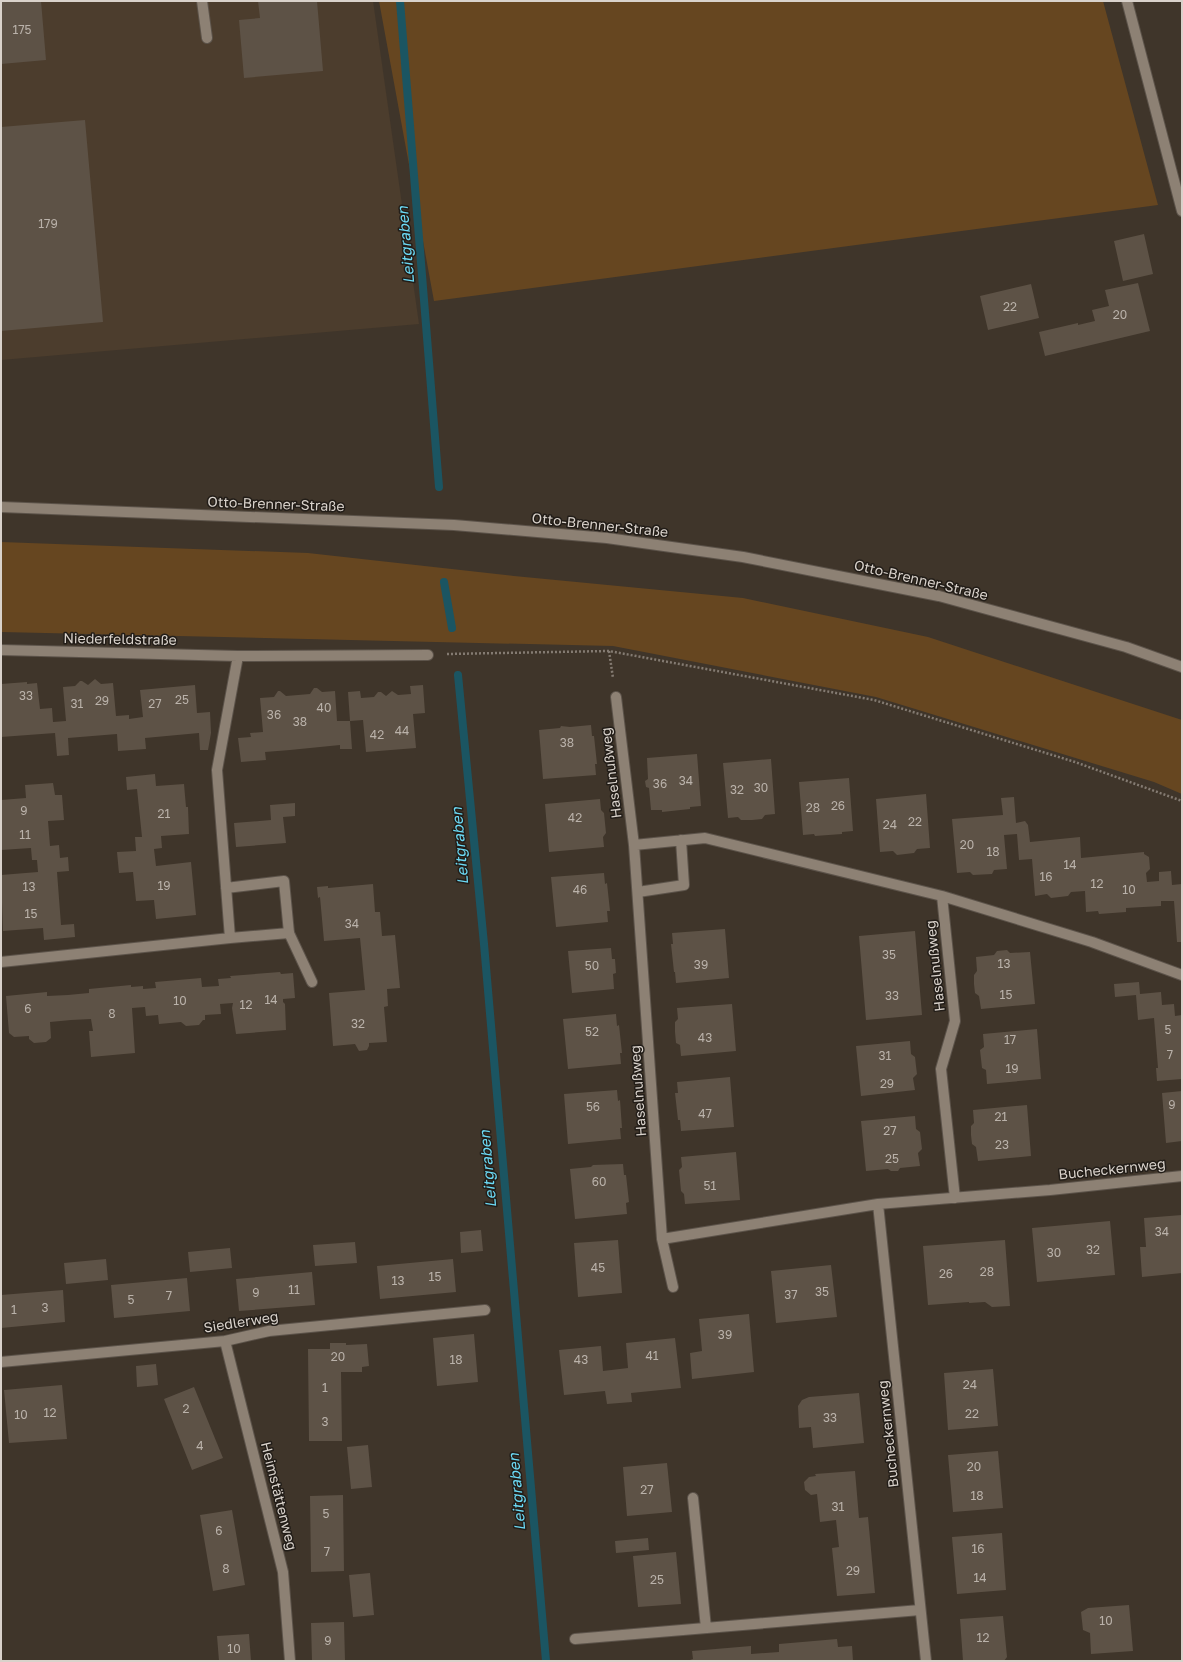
<svg xmlns="http://www.w3.org/2000/svg" width="1183" height="1662" font-family="'Golos Text',sans-serif">
	<rect width="100%" height="100%" fill="#3f352a"/>
	<!-- built -->
	<path fill="#4c3d2d" d="M1,1h372l46,323 -418,36z"/>
	<!-- green -->
	<path fill="#664620" d="M379,1h724l55,204 -724,96z
		M1,542l307,11 206,23 229,22 185,39 254,83v74l-28,-12 -278,-85 -263,-51 -612,-14z"/>
	<g fill="none" stroke-linecap="round" stroke-linejoin="round">
		<!-- stream -->
		<path stroke="#1b5562" stroke-width="8" d="M400,1l39,486
			M444,582l8,46
			M458,675l26,269 62,717"/>
	</g>
	<!-- building -->
	<path fill="#5d5246" d="M1,1h40l5,59 -45,4z
		M258,1h59l6,70 -79,7 -5,-58 21,-2z
		M85,120l18,202 -102,9v-204z
		M1144,234l9,40 -30,7 -9,-40z
		M1138,283l12,48 -105,25 -6,-24 39,-9v2l17,-4 -3,-11 17,-4 -4,-16z
		M1031,284l8,34 -51,12 -8,-34z
		M95,679l6,5 12,-1 3,33 13,-1v4l14,-2 -3,-27 55,-5 2,28 13,-1 1,21 -3,17h-8l-1,-17 -54,5 1,11 -28,2 -1,-17 -49,4 1,17 -12,1 -2,-23 -54,4v-53l26,-2v2l10,-1 3,26 12,-1 1,14 13,-1 -3,-34 12,-1 5,-5h2l6,4z
		M423,685l2,28 -12,1 3,34 -50,4 -3,-32 -13,1 -2,-29 12,-1 1,7 13,-1 4,-5h3l5,4 6,-5 6,4 13,-1 -1,-8z
		M314,688h3l5,4 13,-1 2,30h13l2,28h-12v-4l-50,5 -2,-19 2,19 -25,2 1,8 -25,2 -3,-24 13,-1 -1,-4 13,-1 -3,-34 14,-1 4,-6h2l6,5 24,-2z
		M591,725l1,11h2l3,28h-2l1,11 -53,4 -4,-49 21,-2 1,-2 9,1z
		M697,754l4,52 -11,1v2l-28,3v-2h-11l-2,-22 -3,-1 -1,-6 3,-2 -1,-21z
		M771,759l4,55 -10,1 -3,4 -10,1h-11l-3,-3 -10,1 -5,-55z
		M155,774l1,12 28,-2 2,23h2l1,27 -28,2 1,12 -8,1 2,17 35,-4 5,53 -40,4 -2,-19 -18,1 -3,-29 -14,1 -2,-21 19,-1 -1,-14h7l-5,-48 -10,1 -1,-13z
		M849,778l4,53 -11,1v2l-27,2 -1,-2 -11,1 -4,-53z
		M53,783l2,12h7l2,25 -16,1 2,25 9,-1 1,13 8,-1 1,14 -12,1 4,53 13,-1 1,13 -31,3 -1,-12 -40,3 -2,-56 37,-3 -1,-12h-5l-1,-12 -30,2v-50l25,-2 -1,-13z
		M926,794l4,54 -13,1 -3,4 -17,2 -4,-4 -13,1 -4,-53z
		M1014,797l2,26 9,-2 3,4 2,17 50,-5 1,21 63,-6v2l5,3 1,12 -4,4 1,9 12,-1v-9l12,-1 1,14 10,-1v58h-5l-3,-41h-13v5l-35,2v4l-27,2 -1,-3 -12,1 -1,-21 -14,1 -3,4 -17,2 -4,-4 -12,2 -3,-37 -13,1 -2,-26 -13,1 3,34 -13,1 -2,4 -19,1 -3,-3 -13,1 -5,-54 51,-4 -2,-17z
		M600,799l1,11 3,3 2,20 -3,4 1,10 -55,5 -4,-48z
		M295,803v13l-12,1 3,26 -50,4 -2,-24 37,-3 -1,-15z
		M604,873l1,11 2,-1 3,28h-3l1,11 -52,5 -5,-50z
		M373,884l2,28h5l2,24 13,-1 5,53 -13,1 1,17 -4,1 3,35 -18,1v3l-2,4 -8,1 -4,-7 -22,2 -4,-53 36,-3 -5,-52 -36,3 -4,-44 -2,1 -1,-11 11,-1v2z
		M725,929l4,49 -53,5 -1,-11h-1l-3,-28h2l-1,-11z
		M915,931l7,84 -56,5 -7,-84z
		M611,948l1,11h3l1,14 -3,1 1,15 -42,4 -4,-42z
		M1007,950l3,3 20,-1 5,52 -54,5 -2,-13 -4,-3 -1,-9v-9l3,-4 -1,-14 18,-2 3,-4z
		M280,972l1,2 12,-1 2,25 -12,1v3l2,2 1,26 -50,4 -4,-26 1,-5 -13,1 1,10 -16,1v5h-2l-4,5 -13,1 -5,-4 -22,2 -1,-9 -12,1 -1,-9 -13,1 3,45 -44,4 -2,-26h4l-2,-12 -20,1 -1,-16 1,16 -21,2 1,16 -5,4 -12,1 -5,-4v-3l-15,1 -5,-4 -3,-37 41,-4v4l21,-1 21,-2v-4l42,-4v2l12,-1v3l13,-1 -1,-6 46,-4 1,9 17,-1 -1,-7 13,-1 -1,-2z
		M1139,982l1,12 21,-2 1,13 12,-1 1,12 7,-1v64l-25,2 -1,-13h2l-4,-50 -16,2 -2,-25 -21,2 -1,-13z
		M732,1004l4,47 -55,5 -1,-11 -4,-2 -1,-11v-10l3,-3 -1,-11z
		M616,1014l1,12 2,-1 3,28h-2l1,11 -53,5 -5,-50z
		M1037,1029l4,50 -54,5 -1,-14 -4,-2 -2,-18 4,-3 -1,-13z
		M910,1041l1,13 4,3 1,9 1,8 -4,4 2,12 -54,6 -5,-50z
		M730,1077l4,50 -53,4 -1,-11h-2l-3,-27h3l-1,-11z
		M617,1090l1,11 2,-1 2,28h-2l1,11 -53,5 -4,-50z
		M1182,1091v50l-16,2 -4,-50z
		M1027,1105l4,51 -53,5 -2,-14 -4,-3 -1,-9v-9l3,-3 -1,-13z
		M915,1116l1,13 4,3 1,9 1,8 -4,4 2,13 -20,2 -2,3h-7l-3,-2 -22,2 -5,-50z
		M736,1152l4,48 -55,4 -1,-10 -3,-3 -2,-21 3,-3 -1,-10z
		M623,1164l1,11h2l3,27 -3,1 1,11 -52,5 -5,-50 21,-2 2,-2z
		M1182,1215v58l-40,4 -2,-30h6l-2,-29z
		M1110,1221l5,54 -78,7 -5,-54z
		M481,1230l2,21 -22,2 -1,-21z
		M618,1240l4,53 -44,4 -4,-54z
		M1005,1240l5,66 -18,1 -7,-5 -16,1v-1l-41,3 -5,-59z
		M355,1242l2,21 -42,3 -2,-21z
		M230,1248l2,20 -42,4 -2,-20z
		M106,1259l2,21 -42,4 -2,-21z
		M453,1259l3,33 -76,7 -3,-33z
		M831,1265l6,52 -61,6 -5,-52z
		M312,1272l3,33 -76,6 -3,-32z
		M187,1278l3,33 -76,7 -3,-33z
		M63,1290l2,32 -64,6v-33z
		M749,1314l5,58 -62,7 -2,-26 12,-2 -3,-32z
		M474,1334l4,48 -41,4 -4,-48z
		M675,1338l6,50 -50,5 1,9 -25,2 -2,-13 -41,4 -5,-45 42,-4 2,25 25,-3 -2,-25z
		M330,1343h16v2l21,-1 2,22 -7,1v5h-21l1,69h-33l-1,-92h22z
		M156,1364l2,21 -21,2 -1,-21z
		M993,1369l5,57 -50,4 -4,-57z
		M62,1385l5,54 -58,4 -5,-53z
		M194,1387l29,71 -31,12 -28,-71z
		M859,1393l5,50 -51,5 -2,-21 -12,1 -1,-22 4,-6 7,-3z
		M368,1445l4,42 -21,2 -4,-42z
		M998,1451l5,57 -50,4 -5,-57z
		M667,1463l5,49 -45,4 -4,-49z
		M855,1471l4,47 9,-1 7,76 -38,3 -5,-48 7,-1 -3,-27 -16,2 -3,-28 -6,1 -6,-5 -1,-8 5,-5 7,-1 -1,-2z
		M343,1495l1,76 -33,1 -1,-76z
		M232,1510l13,75 -32,6 -13,-76z
		M1002,1533l4,57 -49,4 -5,-57z
		M648,1538l1,12 -33,3 -1,-12z
		M676,1552l5,52 -43,3 -5,-51z
		M370,1573l4,42 -21,2 -4,-42z
		M1129,1605l4,46 -42,3 -1,-21 -7,-3 -2,-18 7,-4z
		M1003,1616l4,41 -3,4h-41l-3,-42z
		M344,1622l1,39h-33l-1,-38z
		M249,1634l2,27h-32l-2,-25z
		M837,1639l1,8 14,-1 1,15h-166l6,-2 -1,-8 59,-5v8l28,-2v-8z"/>
	<g fill="none" stroke-linecap="round" stroke-linejoin="round">
		<!-- lane casing -->
		<g stroke="#5c534a" stroke-width="12">
			<path id="lane" d="M202,1l5,37
				M289,933l23,49
				M693,1498l13,130
				M575,1639l345,-29"/>
		</g>
		<!-- street casing -->
		<g stroke="#5c534a" stroke-width="12">
			<path id="street" d="M1127,1l55,210
				M1,650l237,6 190,-1
				M616,697l18,148
				M226,888l58,-7 5,52 -59,5
				M638,892l46,-7 -3,-45
				M942,896l13,125 -14,48 14,129
				M1,962l229,-24 -13,-168 21,-114
				M878,1204l48,457
				M662,1239l216,-35 172,-14 132,-14
				M673,1287l-11,-48 -28,-394 71,-7 237,58 150,46 90,33
				M225,1341l58,231 7,89
				M1,1362l224,-21 44,-10 216,-21"/>
		</g>
		<!-- secondary casing -->
		<g stroke="#5c534a" stroke-width="12">
			<path id="secondary" d="M1,507l453,18 153,13 136,19 196,39 187,51 56,20"/>
		</g>
		<!-- path -->
		<path stroke="#847b72" stroke-width="2.5" stroke-dasharray="2 2" stroke-linecap="butt" d="M609,651l4,27
			M447,654l162,-3 265,49 201,62 107,39"/>
		<!-- lane -->
		<use href="#lane" stroke="#8d8174" stroke-width="10"/>
		<!-- street -->
		<use href="#street" stroke="#8d8174" stroke-width="10"/>
		<!-- secondary -->
		<use href="#secondary" stroke="#8d8174" stroke-width="10"/>
	</g>
	<g text-anchor="middle" stroke-width="3" stroke-linejoin="round" paint-order="stroke">
		<!-- number labels -->
		<g font-size="12" fill="#bab2aa">
			<text x="22" y="34">175</text>
			<text x="48" y="228">179</text>
			<text x="1010" y="311">22</text>
			<text x="1120" y="319">20</text>
			<text x="26" y="700">33</text>
			<text x="182" y="704">25</text>
			<text x="102" y="705">29</text>
			<text x="77" y="708">31</text>
			<text x="155" y="708">27</text>
			<text x="324" y="712">40</text>
			<text x="274" y="719">36</text>
			<text x="300" y="726">38</text>
			<text x="402" y="735">44</text>
			<text x="377" y="739">42</text>
			<text x="567" y="747">38</text>
			<text x="686" y="785">34</text>
			<text x="660" y="788">36</text>
			<text x="761" y="792">30</text>
			<text x="737" y="794">32</text>
			<text x="838" y="810">26</text>
			<text x="813" y="812">28</text>
			<text x="24" y="815">9</text>
			<text x="164" y="818">21</text>
			<text x="575" y="822">42</text>
			<text x="915" y="826">22</text>
			<text x="890" y="829">24</text>
			<text x="25" y="839">11</text>
			<text x="967" y="849">20</text>
			<text x="993" y="856">18</text>
			<text x="1070" y="869">14</text>
			<text x="1046" y="881">16</text>
			<text x="1097" y="888">12</text>
			<text x="164" y="890">19</text>
			<text x="29" y="891">13</text>
			<text x="580" y="894">46</text>
			<text x="1129" y="894">10</text>
			<text x="31" y="918">15</text>
			<text x="352" y="928">34</text>
			<text x="889" y="959">35</text>
			<text x="1004" y="968">13</text>
			<text x="701" y="969">39</text>
			<text x="592" y="970">50</text>
			<text x="1006" y="999">15</text>
			<text x="892" y="1000">33</text>
			<text x="271" y="1004">14</text>
			<text x="180" y="1005">10</text>
			<text x="246" y="1009">12</text>
			<text x="28" y="1013">6</text>
			<text x="112" y="1018">8</text>
			<text x="358" y="1028">32</text>
			<text x="1168" y="1034">5</text>
			<text x="592" y="1036">52</text>
			<text x="705" y="1042">43</text>
			<text x="1010" y="1044">17</text>
			<text x="1170" y="1059">7</text>
			<text x="885" y="1060">31</text>
			<text x="1012" y="1073">19</text>
			<text x="887" y="1088">29</text>
			<text x="1172" y="1109">9</text>
			<text x="593" y="1111">56</text>
			<text x="705" y="1118">47</text>
			<text x="1001" y="1121">21</text>
			<text x="890" y="1135">27</text>
			<text x="1002" y="1149">23</text>
			<text x="892" y="1163">25</text>
			<text x="599" y="1186">60</text>
			<text x="710" y="1190">51</text>
			<text x="1162" y="1236">34</text>
			<text x="1093" y="1254">32</text>
			<text x="1054" y="1257">30</text>
			<text x="598" y="1272">45</text>
			<text x="987" y="1276">28</text>
			<text x="946" y="1278">26</text>
			<text x="435" y="1281">15</text>
			<text x="398" y="1285">13</text>
			<text x="294" y="1294">11</text>
			<text x="822" y="1296">35</text>
			<text x="256" y="1297">9</text>
			<text x="791" y="1299">37</text>
			<text x="169" y="1300">7</text>
			<text x="131" y="1304">5</text>
			<text x="45" y="1312">3</text>
			<text x="14" y="1314">1</text>
			<text x="725" y="1339">39</text>
			<text x="652" y="1360">41</text>
			<text x="338" y="1361">20</text>
			<text x="456" y="1364">18</text>
			<text x="581" y="1364">43</text>
			<text x="970" y="1389">24</text>
			<text x="325" y="1392">1</text>
			<text x="186" y="1413">2</text>
			<text x="50" y="1417">12</text>
			<text x="972" y="1418">22</text>
			<text x="21" y="1419">10</text>
			<text x="830" y="1422">33</text>
			<text x="325" y="1426">3</text>
			<text x="200" y="1450">4</text>
			<text x="974" y="1471">20</text>
			<text x="647" y="1494">27</text>
			<text x="977" y="1500">18</text>
			<text x="838" y="1511">31</text>
			<text x="326" y="1518">5</text>
			<text x="219" y="1535">6</text>
			<text x="978" y="1553">16</text>
			<text x="327" y="1556">7</text>
			<text x="226" y="1573">8</text>
			<text x="853" y="1575">29</text>
			<text x="980" y="1582">14</text>
			<text x="657" y="1584">25</text>
			<text x="1106" y="1625">10</text>
			<text x="983" y="1642">12</text>
			<text x="328" y="1645">9</text>
			<text x="234" y="1653">10</text>
		</g>
		<!-- street labels -->
		<g font-size="14" fill="#d9d2cb" stroke="#221d18">
			<text transform="translate(276 504) rotate(2)" y="5">Otto-Brenner-Straße</text>
			<text transform="translate(600 525) rotate(6)" y="5">Otto-Brenner-Straße</text>
			<text transform="translate(921 580) rotate(13)" y="5">Otto-Brenner-Straße</text>
			<text transform="translate(120 639) rotate(1)" y="5">Niederfeldstraße</text>
			<text transform="translate(611 773) rotate(-97)" y="5">Haselnußweg</text>
			<text transform="translate(935 966) rotate(-96)" y="5">Haselnußweg</text>
			<text transform="translate(638 1091) rotate(-94)" y="5">Haselnußweg</text>
			<text transform="translate(1112 1169) rotate(-6)" y="5">Bucheckernweg</text>
			<text transform="translate(241 1322) rotate(-9)" y="5">Siedlerweg</text>
			<text transform="translate(888 1434) rotate(-96)" y="5">Bucheckernweg</text>
			<text transform="translate(279 1496) rotate(76)" y="5">Heimstättenweg</text>
		</g>
		<!-- water labels -->
		<g font-size="15" font-style="italic" fill="#6cdaf5" stroke="#221d18">
			<text transform="translate(406 245) rotate(-95)" y="5">Leitgraben</text>
			<text transform="translate(460 846) rotate(-95)" y="5">Leitgraben</text>
			<text transform="translate(488 1169) rotate(-95)" y="5">Leitgraben</text>
			<text transform="translate(517 1492) rotate(-95)" y="5">Leitgraben</text>
		</g>
	</g>
	<!-- border -->
	<rect width="1183" height="1662" fill="none" stroke="#d9d2cb" stroke-width="4"/>
</svg>
